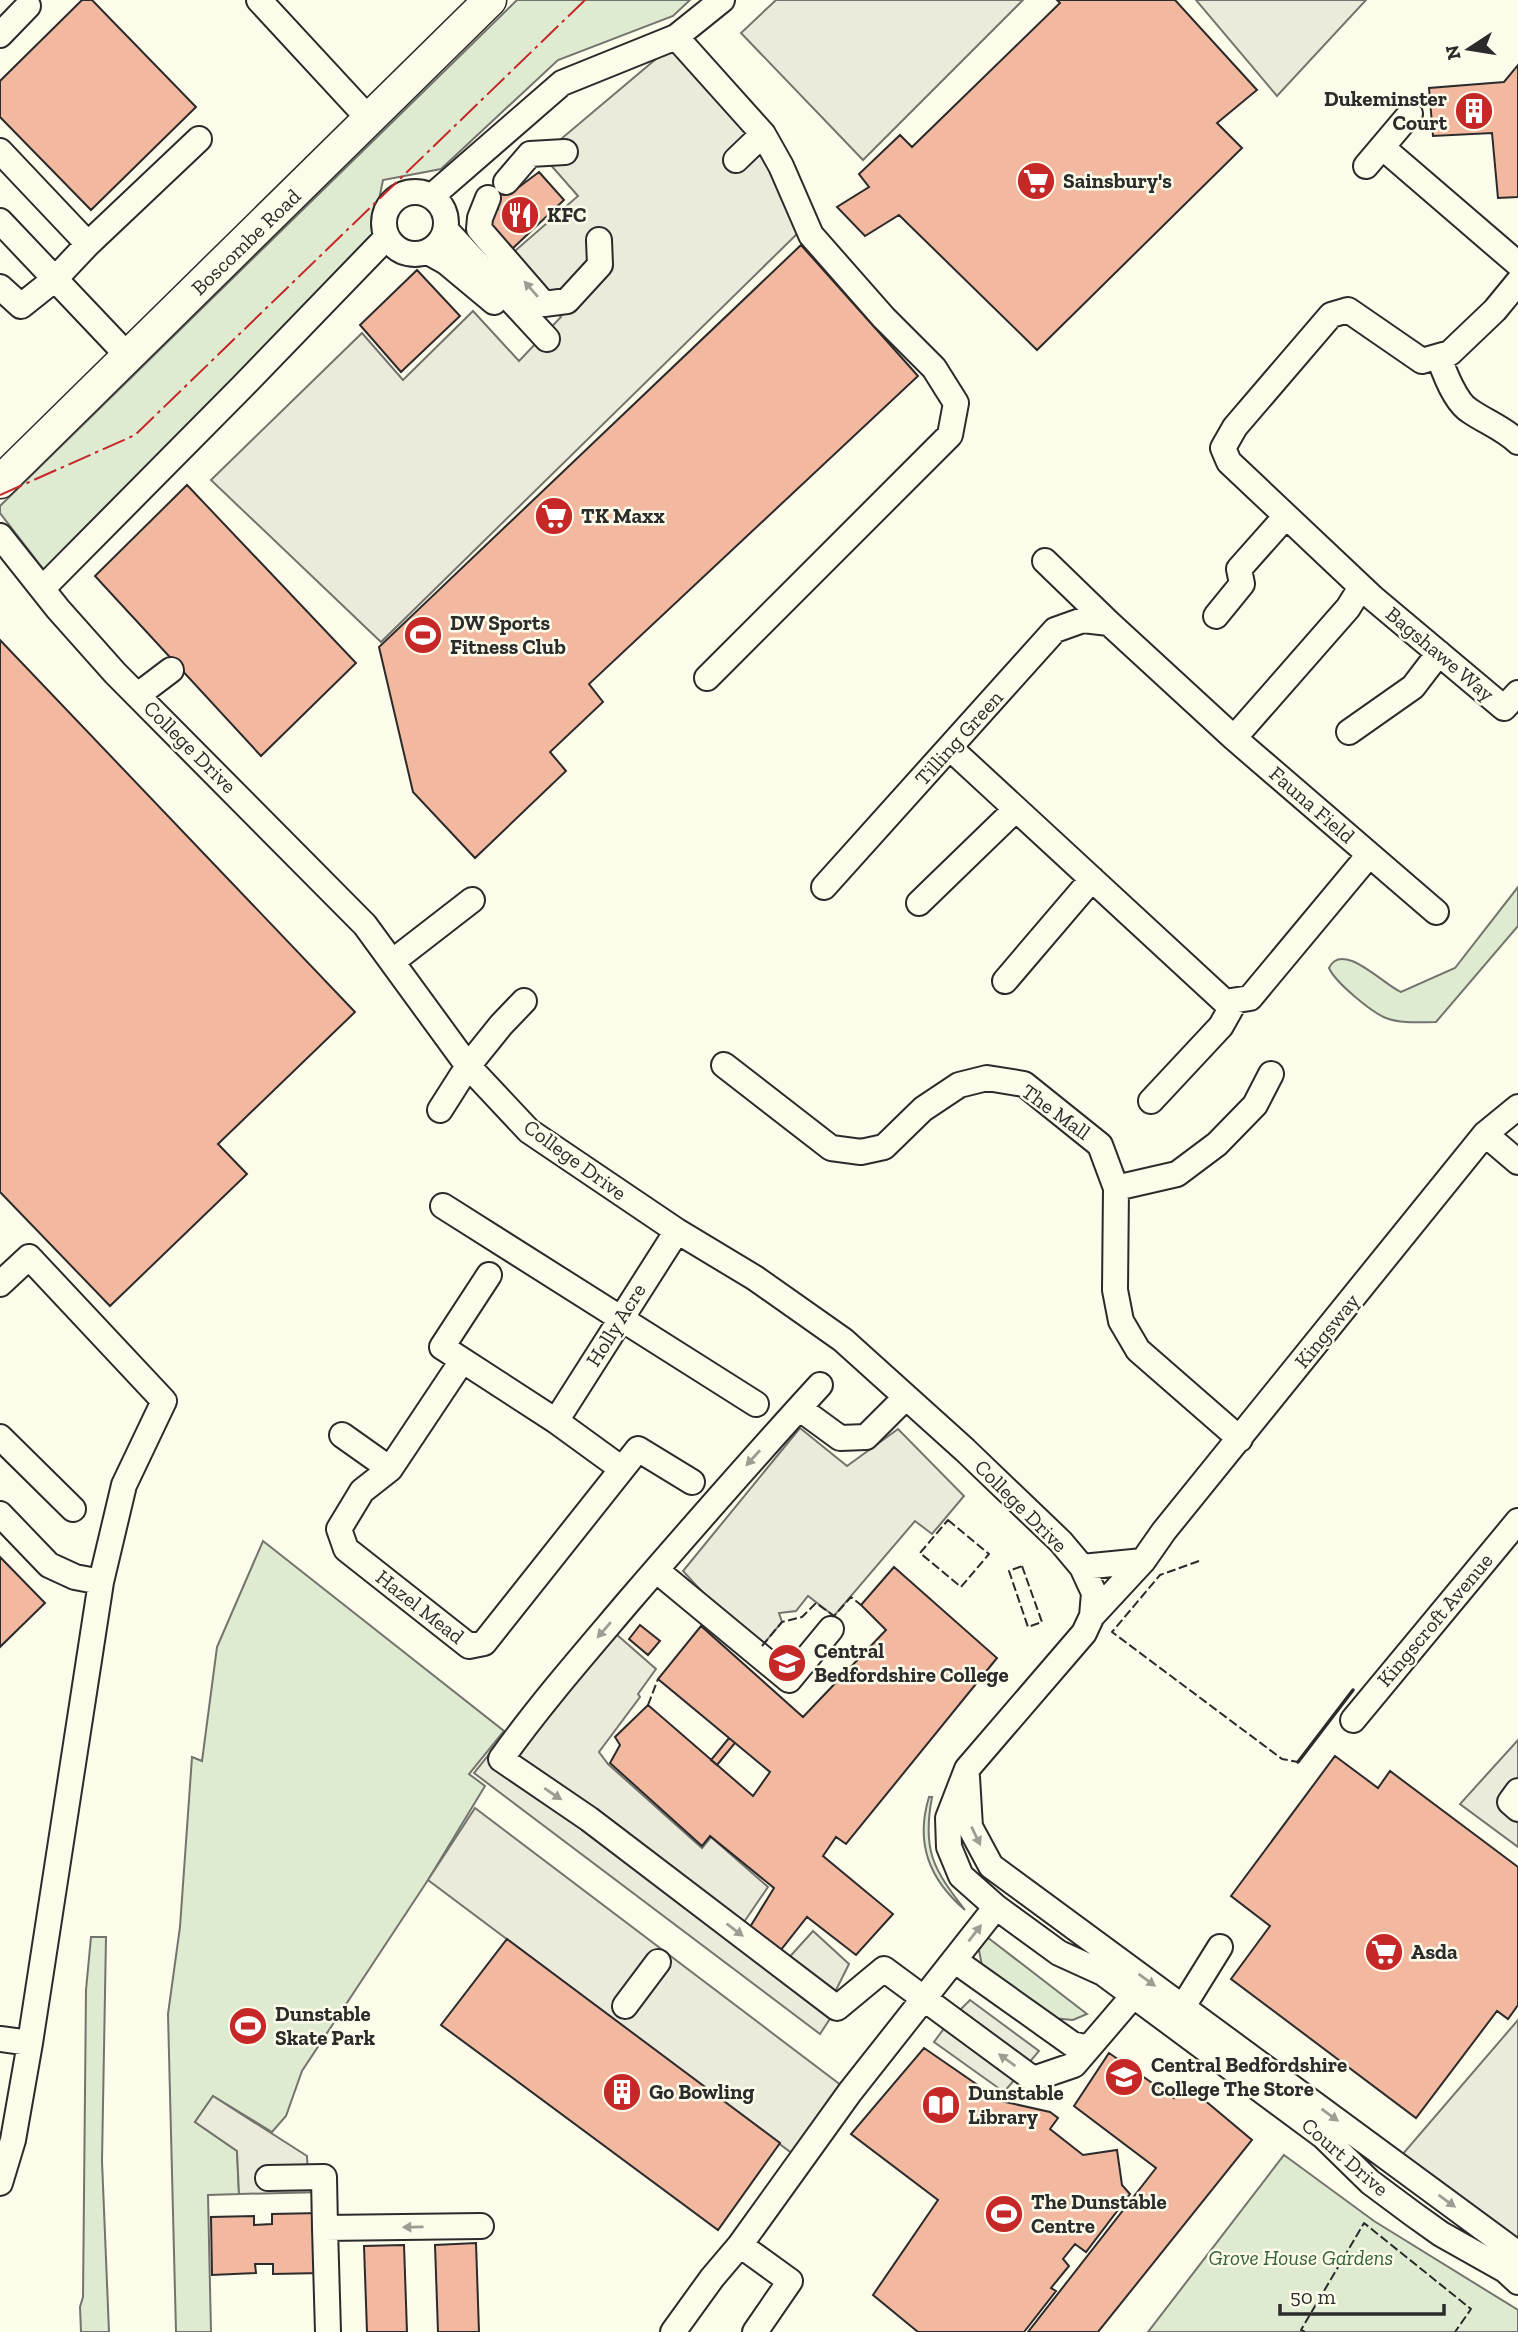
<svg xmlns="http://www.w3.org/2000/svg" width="1518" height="2332" font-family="'Zilla Slab',serif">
	<rect width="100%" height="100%" fill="#fdfbea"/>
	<!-- green -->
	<path fill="#deebd1" stroke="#74746e" stroke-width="2" d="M517,0h173l-17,16 -115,44 -117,109 -58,11 -12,59 -327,331 -44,-57v-7z
		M1518,887v39l-82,96c-16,0 -34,2 -50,-4 -15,-6 -51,-36 -57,-50 13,-28 55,17 72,24l54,-24z
		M263,1541l241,190 -35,43 16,12 -57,94 -126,191 -16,45 -14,16 -59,-36 -18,26 42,29 2,43 -31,1 3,137h-35l-8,-318 12,-87 12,-170 10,4 15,-114z
		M929,1797h3c-10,53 1,72 33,113 -36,-31 -50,-67 -36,-113z
		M91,1937h15l-4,224 7,171h-28l-1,-25 3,-10 3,-307z
		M987,1937l100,77 -14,6 -22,-2 -69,-52 -4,-21z
		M1284,2155l90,66 144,89v22h-370z"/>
	<!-- parking -->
	<path fill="#eceadb" stroke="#74746e" stroke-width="2" d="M776,0h247l-160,160 -122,-127z
		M1196,0h170l-89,96z
		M675,43l83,96 44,90 -421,413 -170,-162 151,-147 41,47 70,-69 46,50 42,-44 -53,-60 70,-61 -36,-41z
		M800,1428l47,38 51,-37 66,67 -32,38 -17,-13 -81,95 -26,-20 -12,15 -17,2 3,9 -21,25 -44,-39 -34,-37z
		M616,1634l40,35 -18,25 2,3 -41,55 9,12 94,84 9,-11 57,50 -26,38 43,37 28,-31 36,33 -13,26 1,18 -17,26 -346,-261 45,-56z
		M1518,1740v107l-58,-43z
		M475,1808l375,284 -49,68 -373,-280z
		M970,2000l69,51 -35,41 -70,-50 17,-23z
		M1518,2020v231l-123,-88z
		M213,2096l94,60 1,21 16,15 -85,2 -2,-43 -42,-29z"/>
	<!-- building -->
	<path fill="#f2b8a0" stroke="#2b2b2b" stroke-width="2" d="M82,0h10l104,107 -105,103 -91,-93v-36z
		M1057,0h118l82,90 -40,33 25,25 -205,202 -138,-135 -34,21 -28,-29 32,-20 -10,-13 41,-39 12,12 148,-144z
		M1518,65v132l-20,1 -6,-65 -59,3 -4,-48 75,-6z
		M539,172l25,28 -52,49 -26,-28 12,-12 -11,-12 19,-15 9,8z
		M801,245l117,131 -329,308 14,18 -53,50 16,19 -91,87 -62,-66 -34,-145z
		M417,270l43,46 -59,56 -41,-47z
		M187,485l169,178 -95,93 -166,-180z
		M0,640l355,372 -137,132 29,30 -137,132 -110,-114z
		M0,1557l45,46 -45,44z
		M894,1567l103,91 -151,186 -10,-7 -13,19 70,58 -37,41 -49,-38 -27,34 -30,-24 24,-39 -64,-52 -8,10 -92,-83 10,-18 -5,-8 33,-32 105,91 17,-24 -112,-93 43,-53 102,91 83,-87 -25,-25z
		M640,1625l20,16 -12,14 -19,-16z
		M729,1738l6,5 -18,22 -6,-5z
		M1335,1756l43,32 12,-17 128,96v138l-10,14 -11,-8 -81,107 -185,-139 39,-53 -39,-30z
		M507,1939l273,204 -62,87 -277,-205z
		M924,2048l77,53 49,11 8,6 -8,11 33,26 34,-5 5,35 8,9 -44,58 -11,-8 -12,15 6,7 -18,22 5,3 -32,41h-106l-45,-37 65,-95 -87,-66z
		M1109,2053l65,45 10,-15 68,57 -154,192h-70l128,-164 -82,-62z
		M319,2213l2,60 -48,1v-10h-18l1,9 -44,2 -1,-58 43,-1v9l18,-1v-10z
		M476,2243l3,89h-41l-3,-87z
		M404,2245l3,87h-40l-3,-86z"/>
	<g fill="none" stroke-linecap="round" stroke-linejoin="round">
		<!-- minor casing -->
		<g stroke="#2b2b2b" stroke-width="28">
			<path id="minor" d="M259,0l111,120
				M0,35l28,-29
				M676,37l87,97 18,32 30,69 73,83 50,50 22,35 -6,32 -243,243
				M1382,147l136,117
				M0,151l88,93 -33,35 -34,27 -21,-19
				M736,160l27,-26
				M1366,166l44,-52
				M506,182l24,-28 35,-2
				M384 223a31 31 0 1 1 62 0a31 31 0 1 1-62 0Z
				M432,196l130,-113 114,-46 46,-37
				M488,198l-8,20 -1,11 65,75 23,-3 33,-36 -1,-25
				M0,221l129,136
				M446,230l101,109
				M88,244l111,-105
				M428,252l18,10 48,40
				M1518,282l-23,28 -45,43 -28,8 -74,-51 -17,5 -96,112 -12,21 6,14 144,136 131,110 14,-15
				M1439,357c5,15 17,46 31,54 16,11 33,17 48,31
				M0,536l58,73 57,64 250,252 103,141 61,65 148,100 78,47 88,62 122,110 96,92 21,25 12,26 -2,23 -8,17 -117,136 -19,49 1,29 12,29 35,31 63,46 44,20 220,163 47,46 43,32 28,20 64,36 13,12
				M1045,561l64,62
				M43,588l200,-202 144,-149
				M1216,616l26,-32 -3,-15 47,-53
				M138,695l33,-25
				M1349,732l64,-45 26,-34
				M1234,738l114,-130 13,-21
				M950,748l275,254 25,-4 119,-143
				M824,887l231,-257 28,-10 26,3 125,115 202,174
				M919,903l97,-94
				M392,962l80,-62
				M1005,981l87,-102
				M724,1065l107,83 30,4 23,-5 39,-38 36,-24 28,-7 37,6 76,61 16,43 -1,102 6,31 17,29 102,89
				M1151,1101l70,-75 14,-25
				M440,1110l28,-44 33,-41 23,-24
				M1485,1134l33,28
				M1116,1188l61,-14 40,-30 38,-39 16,-31
				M443,1206l313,198
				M489,1275l-47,72 114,74 66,48
				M0,1284l29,-27 135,144 -40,84 -23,97 -71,461 -17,97 -13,43
				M462,1361l-72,108 -28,22 -23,38 7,20 123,97 15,-3 154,-194 54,33
				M820,1385c-65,71 -128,143 -191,216 -44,52 -88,102 -128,158l88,60 248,189 47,-39 149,110 41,-14 59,-69
				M799,1408l41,30 26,-1 40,-40
				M556,1421l121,-190
				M342,1435l48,34
				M0,1437l73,72
				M0,1514l49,51 26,12 26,5
				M1082,1567l61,-6
				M656,1570l133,110 42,-51
				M1092,1616l51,-55 21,-30 321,-397 33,-27
				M1353,1720l165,-199
				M967,1777l3,50 21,39 523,385 4,9
				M1518,1791l-8,11 8,7
				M954,1960l118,84 16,4
				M625,2006l33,-44
				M1174,2021l46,-74
				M0,2039l30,4
				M268,2178l56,-1 1,51
				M740,2245l50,36 -35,51
				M328,2332l-3,-104 156,-2
				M673,2332l39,-54 28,-33 110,-153 146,-185"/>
		</g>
		<!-- major casing -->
		<g stroke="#2b2b2b" stroke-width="35">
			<path id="major" d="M0,482l490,-482"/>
		</g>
		<!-- minor -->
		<use href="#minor" stroke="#fdfbea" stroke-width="24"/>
		<!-- major -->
		<use href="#major" stroke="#fdfbea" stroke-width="32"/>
		<!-- fence -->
		<path stroke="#2b2b2b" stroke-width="2" stroke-dasharray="9 3.5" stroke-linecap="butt" d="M948,1520l41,34 -28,33 -41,-34z
			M1199,1561l-39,14 -48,57 170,127 16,3
			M1022,1566l20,56 -14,5 -19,-56z
			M762,1646l20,-24 20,-5 14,-14 18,13 17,-19 10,8
			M648,1705l10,-26
			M1305,2332l-4,-2 63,-107 107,86 -16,23"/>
		<!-- wall -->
		<path stroke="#2b2b2b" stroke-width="3.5" d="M1298,1762l55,-72"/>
		<!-- power -->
		<path stroke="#c62828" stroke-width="2" stroke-dasharray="24 5 3.5 5" stroke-linecap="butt" d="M0,495l135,-60 450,-435"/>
	</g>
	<!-- one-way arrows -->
	<defs><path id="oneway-solid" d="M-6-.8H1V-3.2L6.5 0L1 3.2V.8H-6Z" transform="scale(1.75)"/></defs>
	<g fill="#9e9d94">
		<use href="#oneway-solid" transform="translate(531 289) rotate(-131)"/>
		<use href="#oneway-solid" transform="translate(753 1458) rotate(132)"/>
		<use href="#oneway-solid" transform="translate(604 1630) rotate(131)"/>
		<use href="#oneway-solid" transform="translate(553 1794) rotate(34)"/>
		<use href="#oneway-solid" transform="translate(976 1836) rotate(64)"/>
		<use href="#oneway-solid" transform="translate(735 1930) rotate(37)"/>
		<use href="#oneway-solid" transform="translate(975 1933) rotate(-52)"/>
		<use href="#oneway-solid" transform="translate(1147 1980) rotate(36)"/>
		<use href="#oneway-solid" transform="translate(1007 2060) rotate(-144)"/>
		<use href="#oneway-solid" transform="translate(1330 2115) rotate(36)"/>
		<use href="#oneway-solid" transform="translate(1447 2201) rotate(36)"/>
		<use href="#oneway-solid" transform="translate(413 2227) rotate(179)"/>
	</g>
	<!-- icons -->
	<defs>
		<g id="building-disc" transform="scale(2.0125)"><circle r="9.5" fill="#c62828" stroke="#fdfbea"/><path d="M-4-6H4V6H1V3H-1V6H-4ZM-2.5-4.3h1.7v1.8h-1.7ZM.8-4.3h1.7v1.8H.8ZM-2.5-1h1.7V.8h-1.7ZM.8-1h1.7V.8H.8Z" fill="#fff"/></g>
		<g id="supermarket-disc" transform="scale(2.0125)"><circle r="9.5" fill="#c62828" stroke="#fdfbea"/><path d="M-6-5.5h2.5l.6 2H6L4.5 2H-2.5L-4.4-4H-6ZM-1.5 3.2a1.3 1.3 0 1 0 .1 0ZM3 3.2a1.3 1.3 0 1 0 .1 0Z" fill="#fff"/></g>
		<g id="restaurant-disc" transform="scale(2.0125)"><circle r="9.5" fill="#c62828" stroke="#fdfbea"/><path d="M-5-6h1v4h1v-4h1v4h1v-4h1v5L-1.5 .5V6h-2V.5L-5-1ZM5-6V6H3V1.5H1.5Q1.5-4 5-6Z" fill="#fff"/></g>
		<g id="stadium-disc" transform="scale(2.0125)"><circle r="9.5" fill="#c62828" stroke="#fdfbea"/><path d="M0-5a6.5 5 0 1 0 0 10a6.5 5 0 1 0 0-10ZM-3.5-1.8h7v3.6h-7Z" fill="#fff"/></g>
		<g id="university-disc" transform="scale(2.0125)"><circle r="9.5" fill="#c62828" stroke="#fdfbea"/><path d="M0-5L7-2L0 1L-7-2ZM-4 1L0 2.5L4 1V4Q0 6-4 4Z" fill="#fff"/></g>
		<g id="library-disc" transform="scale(2.0125)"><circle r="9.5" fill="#c62828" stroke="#fdfbea"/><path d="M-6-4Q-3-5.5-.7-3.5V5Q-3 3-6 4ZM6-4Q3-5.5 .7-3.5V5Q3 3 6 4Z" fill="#fff"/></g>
	</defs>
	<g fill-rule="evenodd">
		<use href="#building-disc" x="1474" y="111"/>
		<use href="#supermarket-disc" x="1036" y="181"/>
		<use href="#restaurant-disc" x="520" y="215"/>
		<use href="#supermarket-disc" x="554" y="516"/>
		<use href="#stadium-disc" x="423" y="635"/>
		<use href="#university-disc" x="787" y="1663"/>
		<use href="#supermarket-disc" x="1384" y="1952"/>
		<use href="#stadium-disc" x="248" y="2026"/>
		<use href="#university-disc" x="1124" y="2077"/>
		<use href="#building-disc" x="622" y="2092"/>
		<use href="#library-disc" x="941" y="2105"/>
		<use href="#stadium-disc" x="1004" y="2214"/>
	</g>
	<g text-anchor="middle" stroke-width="5" stroke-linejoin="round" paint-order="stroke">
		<!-- poi labels -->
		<g font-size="21" font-weight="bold" fill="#2b2b2b" stroke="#fdfbea" text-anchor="start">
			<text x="1447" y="106" text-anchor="end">Dukeminster<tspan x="1447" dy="24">Court</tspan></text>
			<text x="1063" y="188">Sainsbury's</text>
			<text x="547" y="222">KFC</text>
			<text x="581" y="523">TK Maxx</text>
			<text x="450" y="630">DW Sports<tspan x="450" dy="24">Fitness Club</tspan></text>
			<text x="814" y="1658">Central<tspan x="814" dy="24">Bedfordshire College</tspan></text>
			<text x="1411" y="1959">Asda</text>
			<text x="275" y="2021">Dunstable<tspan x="275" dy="24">Skate Park</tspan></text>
			<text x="1151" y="2072">Central Bedfordshire<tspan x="1151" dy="24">College The Store</tspan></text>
			<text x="649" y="2099">Go Bowling</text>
			<text x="968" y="2100">Dunstable<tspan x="968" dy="24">Library</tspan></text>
			<text x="1031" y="2209">The Dunstable<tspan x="1031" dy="24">Centre</tspan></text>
		</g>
		<!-- street labels -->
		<g font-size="21" fill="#2b2b2b" stroke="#fdfbea">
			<text transform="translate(246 242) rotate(-44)" y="7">Boscombe Road</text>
			<text transform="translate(1440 654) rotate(40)" y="7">Bagshawe Way</text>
			<text transform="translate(959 738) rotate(-48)" y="7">Tilling Green</text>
			<text transform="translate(190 747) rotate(45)" y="7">College Drive</text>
			<text transform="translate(1312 805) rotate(41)" y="7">Fauna Field</text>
			<text transform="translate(1056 1112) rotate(36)" y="7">The Mall</text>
			<text transform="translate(575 1160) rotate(36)" y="7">College Drive</text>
			<text transform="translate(616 1325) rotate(-58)" y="7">Holly Acre</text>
			<text transform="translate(1327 1331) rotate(-51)" y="7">Kingsway</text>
			<text transform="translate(1021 1506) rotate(45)" y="7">College Drive</text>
			<text transform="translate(420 1607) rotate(38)" y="7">Hazel Mead</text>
			<text transform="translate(1435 1620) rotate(-50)" y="7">Kingscroft Avenue</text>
			<text transform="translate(1345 2157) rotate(41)" y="7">Court Drive</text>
		</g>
		<!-- park labels -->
		<g font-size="21" font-style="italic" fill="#34623c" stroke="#fdfbea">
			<text x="1301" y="2265">Grove House Gardens</text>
		</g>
	</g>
	<!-- north arrow -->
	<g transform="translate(1469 49) rotate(258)" stroke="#fdfbea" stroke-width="5" paint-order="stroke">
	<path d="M0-5L12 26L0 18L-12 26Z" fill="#2b2b2b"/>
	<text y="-10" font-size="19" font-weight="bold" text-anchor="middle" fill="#2b2b2b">N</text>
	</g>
	<!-- scale -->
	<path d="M1280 2304v10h164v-10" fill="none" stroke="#2b2b2b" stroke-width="3.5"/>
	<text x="1290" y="2304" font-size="21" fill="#2b2b2b" stroke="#fdfbea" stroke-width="5" paint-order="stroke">50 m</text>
</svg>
